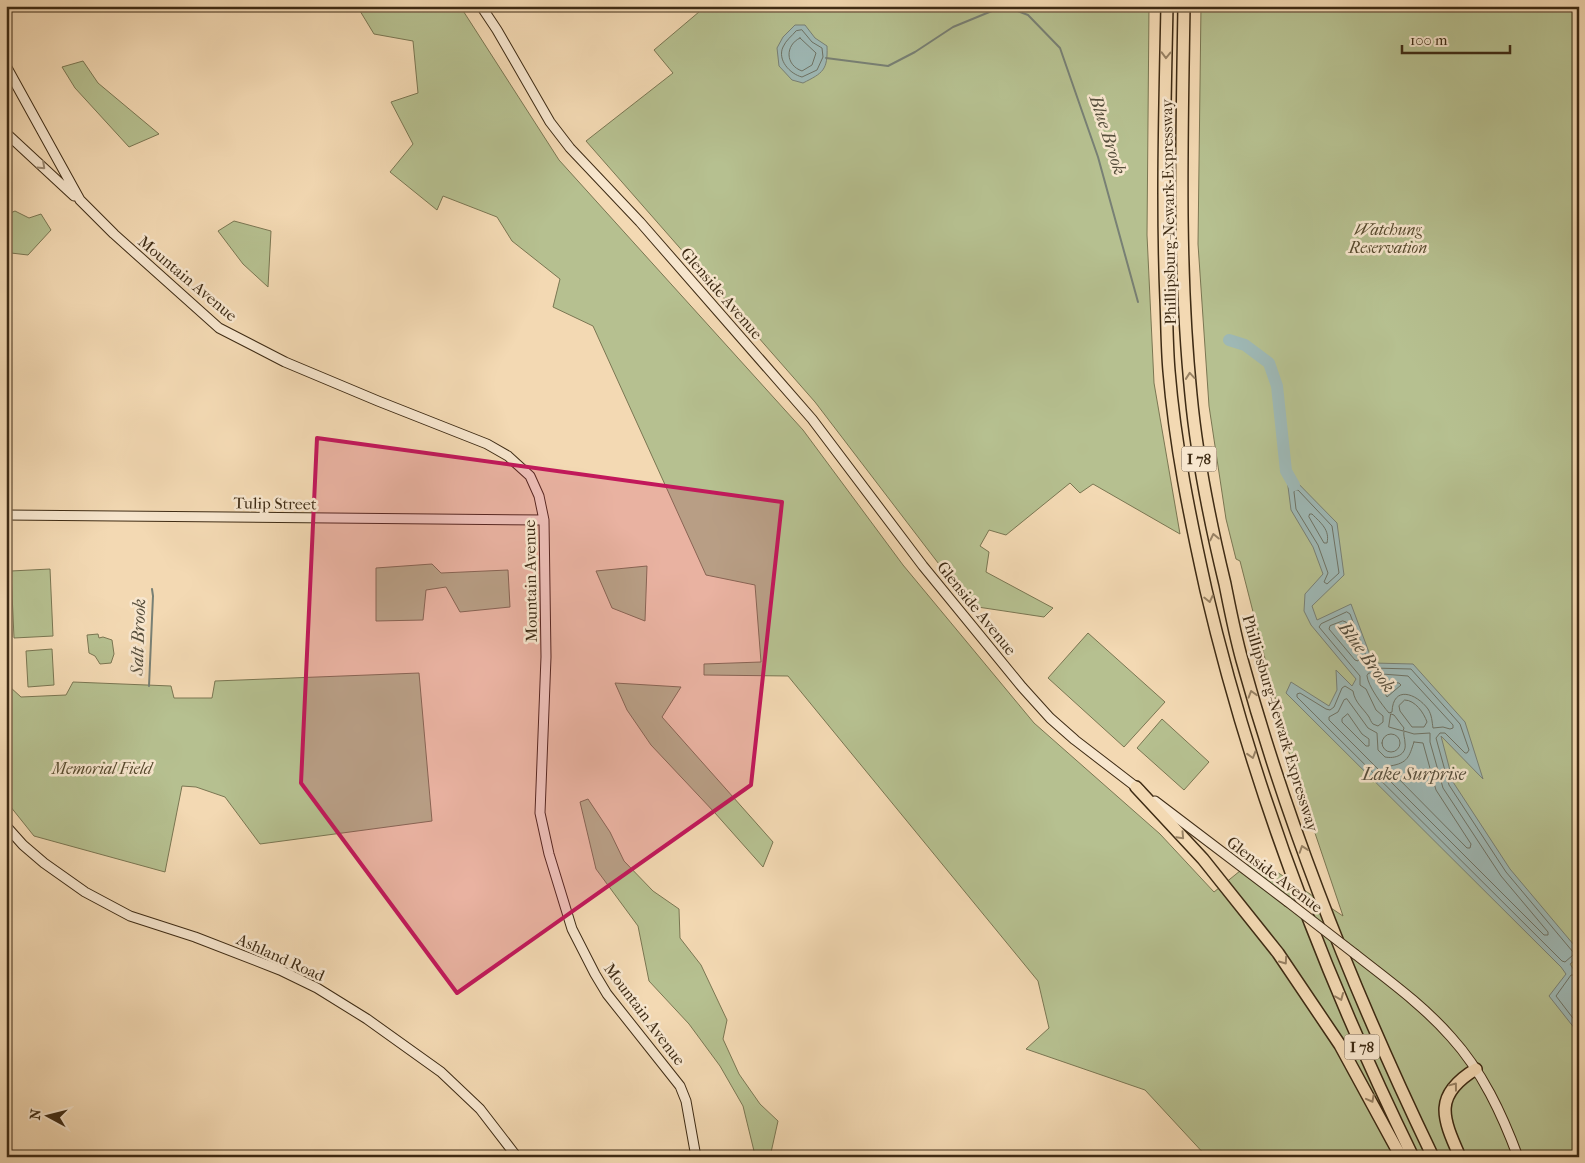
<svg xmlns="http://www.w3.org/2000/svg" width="1585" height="1163" font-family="'IM FELL French Canon',serif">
	<rect width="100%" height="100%" fill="#f3d9b3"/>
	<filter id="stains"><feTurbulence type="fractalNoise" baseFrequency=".004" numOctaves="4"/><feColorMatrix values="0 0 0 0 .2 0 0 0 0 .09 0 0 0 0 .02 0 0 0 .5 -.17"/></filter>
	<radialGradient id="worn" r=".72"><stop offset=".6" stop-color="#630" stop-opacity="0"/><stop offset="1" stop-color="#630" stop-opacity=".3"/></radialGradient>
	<!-- green -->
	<path fill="#b6c090" stroke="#7a7652" d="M357,6h103l99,154 244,270 100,135 131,158 126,111 54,58 42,-34 87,58 -50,-148 -53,-207 -4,-2 -10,-40 -17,-113 -11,-162 3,-238h378v1151h-372l-62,-67 -119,-41 23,-21 -11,-47 -250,-305 -84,-1v-11l57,-2 -6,-77 -49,-10 -113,-249 -40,-19 7,-28 -48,-38 -15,-24 -54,-21 -6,14 -47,-38 23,-28 -22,-42 27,-9 -5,-52 -39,-7z
		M706,6h443l-2,229 7,148 26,151 -87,-50 -13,9 -10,-10 -64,52 -17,-5 -9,16 9,6 -3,20 67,36 -9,9 -73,-11 -156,-204 -229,-261 87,-68 -19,-23z
		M83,61l15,22 61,51 -30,13 -54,-59 -13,-21z
		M15,211l14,7 12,-4 10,16 -23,25 -17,-2 -5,2v-40z
		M234,221l37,10 -3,56 -25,-23 -25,-33z
		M432,564l9,9 67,-3 2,37 -50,5 -14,-25 -20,3 -3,30 -47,1v-53z
		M647,566l-2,55 -33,-13 -16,-37z
		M50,569l3,67 -39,2 -3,-67z
		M6,571h3l3,66 -6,1z
		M1088,633l77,69 -41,45 -76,-69z
		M98,634l1,4 4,-1 9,3 2,14 -3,9 -11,1 -5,-8 -6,-3 -2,-18z
		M52,649l2,36 -26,2 -2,-36z
		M419,673l13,148 -172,23 -35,-47 -29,-10 -14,-1 -17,86 -131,-36 -28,-35v-113l4,-1 11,10 45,-2 7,-13 98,4 3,12h38l3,-17z
		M615,683l66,4 -19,30 111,125 -10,25 -48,-54 -64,-68 -24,-35z
		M1162,719l47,43 -25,28 -47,-42z
		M588,799l22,33 14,29 29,30 26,18 1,29 21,27 26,55 -4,19 16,35 21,30 18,17 -8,36h-18l2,-6 -11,-45 -23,-40 -31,-42 -40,-43 -11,-55 -42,-57 -16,-67z"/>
	<!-- water -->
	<path fill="#9eb8b5" stroke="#788075" d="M795,25h10l10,13 12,8c1,24 -4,27 -24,37l-11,-3 -13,-14 -2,-18 6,-11z
		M1286,471l51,52 7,52 -32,31 5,14 34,-16 22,59 40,1 52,58 18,57 -42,-43 12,46 57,87 69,82v6l-9,7 4,6h5v64l-30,-38 17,-22 -5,-7 -275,-274 5,-11 38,24 8,-16 -1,-20 16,16 4,-7 -45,-54 -7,-14 1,-17 18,-20 -10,-27 -22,-37z"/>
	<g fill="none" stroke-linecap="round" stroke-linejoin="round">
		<!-- shore -->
		<path stroke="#6e7264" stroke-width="1" d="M802,30l10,12 10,6 1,9 -6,13 -15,7c-12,-3 -25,-17 -19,-30 3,-7 9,-11 13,-16z
			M800,38l16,15 -4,12 -10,6c-17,-6 -17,-26 -2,-33z
			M1296,490h2l34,36 7,47 -12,11 -3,-2 4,-9 -10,-28 -22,-36 -2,-17z
			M1310,514h2c9,9 18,16 15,29h-3l-15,-26z
			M1347,612l3,2 20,52 3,2 38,1 49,55 9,26 -2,3h-2l-20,-20h-5l-4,5 13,47 57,87 67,80v3l-8,7 -3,-1 -265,-264v-3l3,-1 26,16 4,1 4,-3 8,-19 3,-2 8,5c2,12 10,17 16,26 1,2 2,5 4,7l5,2 5,-4v-6l-7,-6 -10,-21 -6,-4v-9l-41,-49 2,-3z
			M1343,621l3,1 13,36 -1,3 -3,-1 -26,-31 1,-3z
			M1369,673l39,3 45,49v3l-3,1 -7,-2 -10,1c-1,-6 -1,-13 -5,-19 -12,-16 -35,-24 -36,3l-3,1c-7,-8 -21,-27 -22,-37z
			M1382,682l17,1 2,2 -14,12 -7,-12z
			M1347,699l21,29 9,5 1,17 7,7c10,2 22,-2 20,-14 0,-5 -2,-8 -1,-12l10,3 16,-1v9l13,46 58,88 47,56v3h-4l-215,-215v-3l9,-5 6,-12z
			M1405,700c10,0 19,13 22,22l-3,5h-12l-12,-16 -1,-5z
			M1348,714l14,20 7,5v7h-3l-24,-24v-3z
			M1391,714l3,1 10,13 -1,3 -14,-4z
			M1382 743a9 9 0 1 1 18 0a9 9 0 1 1-18 0Z
			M1414,742l9,1 13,47 35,54 -1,4h-3l-78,-79 1,-3c18,-3 19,-9 24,-24z
			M1579,975h-8l-15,21 23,30"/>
		<!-- stream -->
		<path stroke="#788075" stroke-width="2" d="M1004,6l24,9 32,33 38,109 40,145
			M826,58l62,8 27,-14 38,-25 51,-21
			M149,686l4,-90 -1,-7"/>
		<!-- river -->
		<path stroke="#9eb8b5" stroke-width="12" d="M1229,340l16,5 24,18 8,23 9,85 8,14"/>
		<!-- secondary casing -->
		<g stroke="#3e2b14" stroke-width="11">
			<path id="secondary" d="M481,6l16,24 53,92 20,26 70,74 172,197 111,147 99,121 28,31 25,22 65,50
				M6,66l74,134 34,34 105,94 66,34 93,39 109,43 21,12 22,20 9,20 5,24 2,137 -6,156 9,41 23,75 23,45 12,20 73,92 6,15 10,56
				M6,133l68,63
				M6,515l538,5
				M1155,801l133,101
				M6,826l17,19 21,18 41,29 45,24 65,21 85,33 37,18 50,31 74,53 39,37 37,48
				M1355,954c33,26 68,51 96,83 31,34 51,77 67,120"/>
		</g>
		<!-- highway casing -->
		<g stroke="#3e2b14" stroke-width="14">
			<path id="highway" d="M1167,6c-2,98 -5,196 -1,294 1,23 1,48 3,71 6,74 21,147 37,219 46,196 118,385 207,567
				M1184,6c-2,130 -6,260 7,389 6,64 19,127 34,189 5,25 10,51 17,76 47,171 114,337 191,497
				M1136,787l67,72 75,94 62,92 61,112
				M1460,1157c-18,-40 -27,-62 16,-88"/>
		</g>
		<!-- secondary -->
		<use href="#secondary" stroke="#f7e6ce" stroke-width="9"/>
		<!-- highway -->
		<use href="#highway" stroke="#f3d9b3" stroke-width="11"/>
		<!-- secondary-bridge casing -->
		<g stroke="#3e2b14" stroke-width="11" stroke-linecap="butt">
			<path id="secondary-bridge" d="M1288,902l67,52"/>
		</g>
		<!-- secondary-bridge -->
		<use href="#secondary-bridge" stroke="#f7e6ce" stroke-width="9"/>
	</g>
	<!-- one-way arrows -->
	<defs><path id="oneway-chevron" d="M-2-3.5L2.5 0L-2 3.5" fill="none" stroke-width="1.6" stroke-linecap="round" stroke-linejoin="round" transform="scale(1.25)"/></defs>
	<g stroke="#988264">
		<use href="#oneway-chevron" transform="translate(1166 55) rotate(91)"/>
		<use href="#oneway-chevron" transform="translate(1190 376) rotate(-95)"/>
		<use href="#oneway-chevron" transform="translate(1214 537) rotate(-102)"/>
		<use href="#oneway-chevron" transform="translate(1209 599) rotate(77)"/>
		<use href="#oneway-chevron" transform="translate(1252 694) rotate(-107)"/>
		<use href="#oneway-chevron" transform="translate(1252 755) rotate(73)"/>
		<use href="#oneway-chevron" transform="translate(1181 836) rotate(47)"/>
		<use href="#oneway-chevron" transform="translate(1303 849) rotate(-109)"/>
		<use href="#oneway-chevron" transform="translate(1284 961) rotate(55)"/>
		<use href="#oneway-chevron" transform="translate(1340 997) rotate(67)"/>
		<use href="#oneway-chevron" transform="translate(1454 1086) rotate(-53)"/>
		<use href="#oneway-chevron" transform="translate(1371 1099) rotate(62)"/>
	</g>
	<use stroke="#9a8871" href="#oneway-chevron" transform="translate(42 166) rotate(43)"/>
	<!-- marked area -->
	<path fill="#c2185b" fill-opacity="0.2" stroke="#c2185b" stroke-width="4" stroke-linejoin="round" d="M317,438l465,64 -31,283 -294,208 -156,-210z"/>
	<g text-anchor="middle" stroke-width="5" stroke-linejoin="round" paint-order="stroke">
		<!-- shield labels -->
		<g fill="#f7e6ce" stroke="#76634c" stroke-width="1">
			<rect x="1181.5" y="446.5" width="35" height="25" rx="4"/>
			<rect x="1344.5" y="1034.5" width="35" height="25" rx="4"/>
		</g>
		<g font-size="15" font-weight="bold" fill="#3e2b14">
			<text x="1199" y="464">I 78</text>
			<text x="1362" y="1052">I 78</text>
		</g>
		<!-- street labels -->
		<g font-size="16" fill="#3e2b14" stroke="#f7e6ce">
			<text transform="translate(1168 212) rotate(-91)" y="6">Phillipsburg-Newark Expressway</text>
			<text transform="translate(188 278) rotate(40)" y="6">Mountain Avenue</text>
			<text transform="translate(722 293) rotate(49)" y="6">Glenside Avenue</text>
			<text transform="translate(275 503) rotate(1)" y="6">Tulip Street</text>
			<text transform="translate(530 581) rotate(-91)" y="6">Mountain Avenue</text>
			<text transform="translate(977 608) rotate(51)" y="6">Glenside Avenue</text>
			<text transform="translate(1281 723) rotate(73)" y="6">Phillipsburg-Newark Expressway</text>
			<text transform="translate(1275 874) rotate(37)" y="6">Glenside Avenue</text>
			<text transform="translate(281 957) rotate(24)" y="6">Ashland Road</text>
			<text transform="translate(645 1014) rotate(53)" y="6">Mountain Avenue</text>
		</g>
		<!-- park labels -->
		<g font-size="16" font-style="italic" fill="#56492d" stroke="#f7e6ce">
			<text x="1388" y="235">Watchung<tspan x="1388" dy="18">Reservation</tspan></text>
			<text x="102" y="774">Memorial Field</text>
		</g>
		<!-- water labels -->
		<g font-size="18" font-style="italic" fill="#564e3c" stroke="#f7e6ce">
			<text transform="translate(1108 135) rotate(72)" y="6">Blue Brook</text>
			<text transform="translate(138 637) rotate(-88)" y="6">Salt Brook</text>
			<text transform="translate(1367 657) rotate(54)" y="6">Blue Brook</text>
			<text x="1414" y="780">Lake Surprise</text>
		</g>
	</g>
	<!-- margin -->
	<rect width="1585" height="1163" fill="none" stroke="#f3d9b3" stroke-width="25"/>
	<rect x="8" y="8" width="1570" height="1148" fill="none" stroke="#3e2b14" stroke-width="2.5"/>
	<rect x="12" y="12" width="1560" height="1138" fill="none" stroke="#3e2b14"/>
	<!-- north arrow -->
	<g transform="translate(48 1116) rotate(277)" stroke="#f7e6ce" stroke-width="4" paint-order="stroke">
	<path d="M0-4L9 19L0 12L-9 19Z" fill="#3e2b14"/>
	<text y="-8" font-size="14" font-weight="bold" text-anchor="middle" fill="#3e2b14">N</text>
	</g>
	<!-- scale -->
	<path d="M1402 45v8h108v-8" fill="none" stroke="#3e2b14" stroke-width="2.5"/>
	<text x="1410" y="45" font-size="15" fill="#3e2b14" stroke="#f7e6ce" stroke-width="4" paint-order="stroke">100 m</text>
	<rect width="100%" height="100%" filter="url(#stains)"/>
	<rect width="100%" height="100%" fill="url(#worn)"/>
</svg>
